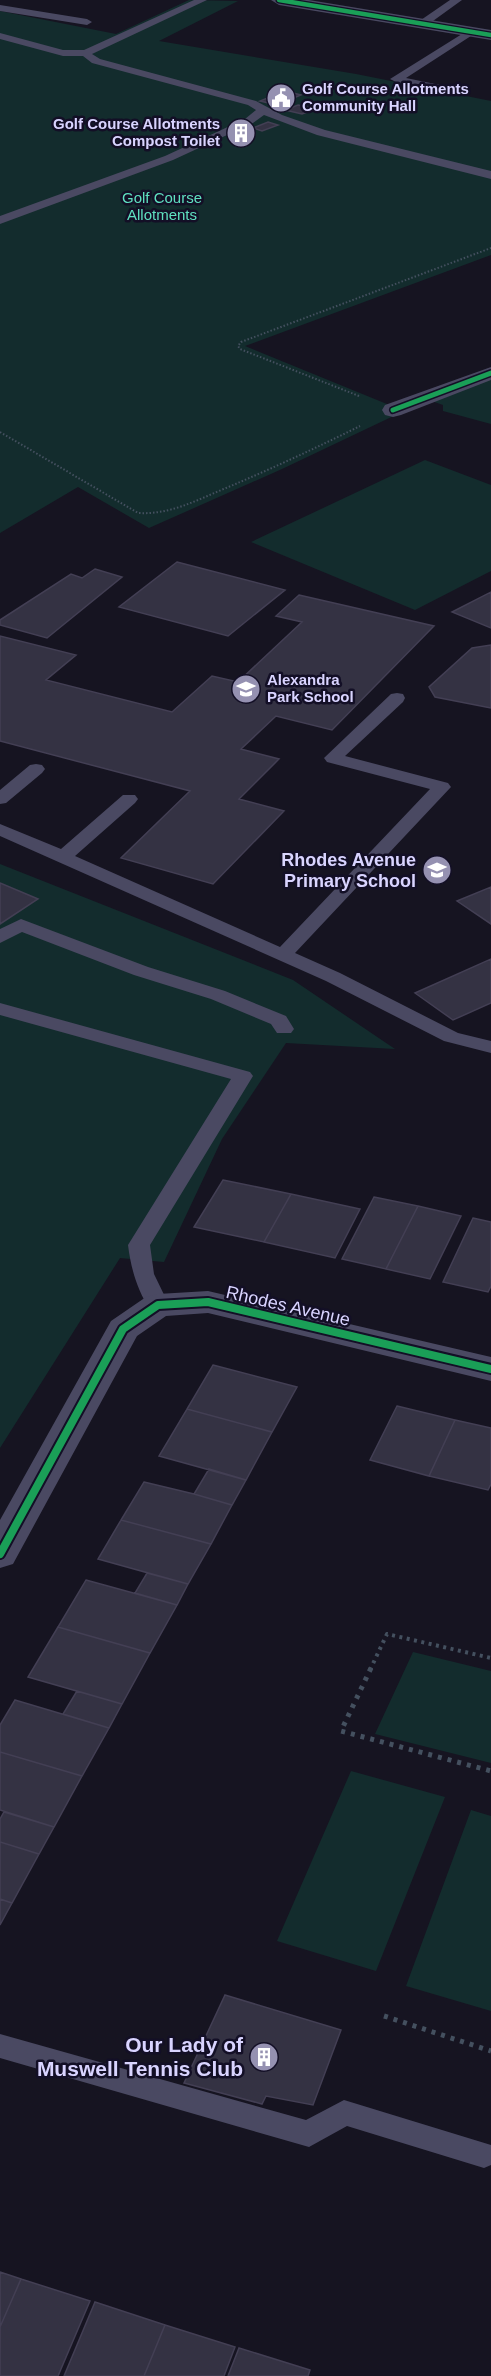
<svg xmlns="http://www.w3.org/2000/svg" width="491" height="2376" font-family="Arial,sans-serif">
	<rect width="100%" height="100%" fill="#161421"/>
	<!-- green -->
	<path fill="#132c2d" d="M189,0l49,1 -79,40 197,33 135,27v154l-246,91 159,65 -122,58 -133,59 -71,-41 -78,46v-522l116,23z
		M491,373v51l-48,-13v-6l-20,-7z
		M425,460l66,25v86l-76,39 -164,-68z
		M0,864l293,116 102,69 -109,-6 -64,96 -58,123 -44,-4 -120,190z
		M413,1652l78,19v92l-116,-29z
		M351,1771l94,26 -69,174 -99,-30z
		M471,1810l20,6v195l-85,-25z"/>
	<!-- building -->
	<path fill="#343243" stroke="#433f54" stroke-width="1.5" d="M285,91l16,4 -24,10 -17,-4z
		M298,105l10,2 7,2 -13,5 -17,-4z
		M268,122l10,3 -16,6 -9,-3z
		M177,562l108,28 -57,46 -109,-29z
		M95,569l27,8 -75,61 -47,-13v-5l71,-46 11,4z
		M491,592v36l-39,-16z
		M299,595l135,31 -102,104 -56,-14 -35,33 38,10 -40,40 45,12 -71,73 -92,-26 69,-67 -190,-50v-105l76,19 -30,25 126,32 40,-36 26,6 64,-60 -26,-6z
		M491,645v63l-56,-11 -6,-10 43,-39z
		M0,883l38,16 -38,25z
		M491,887v37l-34,-23z
		M491,959v44l-38,17 -38,-27z
		M223,1180l68,14 -27,48 -70,-15z
		M291,1194l69,15 -25,49 -71,-16z
		M374,1197l44,9 -32,63 -44,-10z
		M418,1206l43,10 -31,63 -44,-10z
		M473,1218l18,4v64l-3,6 -45,-10z
		M213,1365l84,22 -25,45 -85,-23z
		M397,1406l58,14 -26,56 -59,-16z
		M187,1409l85,23 -26,48 -87,-24z
		M455,1420l36,8v56l-3,6 -59,-14z
		M209,1469l37,11 -14,25 -38,-11z
		M144,1482l50,12 38,11 -21,39 -90,-24z
		M121,1520l90,24 -23,40 -90,-25z
		M147,1573l41,11 -11,21 -42,-12z
		M86,1580l91,25 -27,48 -92,-26z
		M58,1627l92,26 -28,51 -94,-27z
		M77,1691l45,13 -13,24 -46,-14z
		M15,1700l94,28 -27,48 -82,-24v-27z
		M0,1752l82,24 -28,51 -54,-17z
		M4,1812l50,15 -15,27 -39,-12v-23z
		M0,1842l39,12 -27,49 -12,-4z
		M0,1899l12,4 -12,22z
		M225,1995l116,35 -28,75 -47,-9 -4,8 -78,-21z
		M0,2272l21,7 -21,48z
		M21,2279l69,22 -32,75h-58v-49z
		M95,2302l70,23 -21,51h-80z
		M165,2325l70,22 -11,29h-80z
		M239,2348l71,22 -2,6h-80z"/>
	<g fill="none" stroke-linecap="round" stroke-linejoin="round">
		<!-- path-far2 -->
		<path stroke="#44505f" stroke-width="2" stroke-dasharray="1.5 2" stroke-linecap="butt" d="M359,396l-119,-47 -2,-3 3,-4 250,-94
			M0,432l138,81c32,2 59,-13 88,-25 45,-19 90,-40 134,-62"/>
		<!-- path-far1 -->
		<path stroke="#44505f" stroke-width="4" stroke-dasharray="3 4.5" stroke-linecap="butt" d="M370,1670l17,-36 104,24"/>
		<!-- path -->
		<path stroke="#44505f" stroke-width="5" stroke-dasharray="4 6" stroke-linecap="butt" d="M371,1668l-30,63 150,40
			M384,2016l107,35"/>
		<!-- lane -->
		<path fill="#4a4962" fill-rule="evenodd" d="M194,0h13l-115,54 8,5 156,42 26,14 43,15 166,41v8l-174,-44 -53,-20 -11,8 -80,37 -173,64v-8l165,-60 80,-37 11,-9 -8,-5 -156,-42 -9,-7h-20l-63,-17v-6l63,17h21z
			M450,0h12l-36,26h-8v-4z
			M0,5l87,14 5,3 -5,3 -87,-14z
			M470,29l5,3 -1,2 -68,44 44,9v4l-54,-9 -6,-3z
			M397,693l6,1 2,4 -2,4 -58,54 103,27 3,4 -156,166 45,20 118,60 33,8v12l-47,-12 -118,-60 -326,-145v-12l61,25 62,-54h12l3,4 -3,4 -60,53 205,91 150,-158 -103,-27 -3,-4 67,-64z
			M36,764l6,1 3,4 -3,4 -36,30 -6,1v-14l30,-25z
			M21,919l127,48 77,24 61,25 8,13 -3,4h-14l-6,-9 -60,-25 -77,-24 -112,-43 -22,11v-14z
			M0,1003l250,69 3,4 -103,169 4,29 15,31 -3,5 -8,2 -8,-2c-13,-21 -19,-41 -22,-65l103,-166 -231,-64z
			M0,2034l306,86 38,-20 147,45v20l-7,3 -137,-42 -38,21 -309,-89z"/>
		<!-- street -->
		<path fill="#4a4962" fill-rule="evenodd" d="M271,0h38l182,30v10l-212,-35z
			M491,367v13l-90,35 -8,2 -8,-2 -3,-5 3,-5z
			M208,1291l283,66v24l-283,-68 -42,3 -29,20 -124,228 -13,4v-48l111,-199 35,-24 12,-3z"/>
		<!-- cycleway-far2 casing -->
		<g stroke="#130f26" stroke-width="7">
			<path id="cycleway-far2" d="M279,0l212,35"/>
		</g>
		<!-- cycleway-far1 casing -->
		<g stroke="#130f26" stroke-width="8">
			<path id="cycleway-far1" d="M393,410l98,-37"/>
		</g>
		<!-- cycleway casing -->
		<g stroke="#130f26" stroke-width="12">
			<path id="cycleway" d="M0,1554l123,-225 35,-24 50,-3 283,67"/>
		</g>
		<!-- cycleway-far2 -->
		<use href="#cycleway-far2" stroke="#1a9f57" stroke-width="4.5"/>
		<!-- cycleway-far1 -->
		<use href="#cycleway-far1" stroke="#1a9f57" stroke-width="5"/>
		<!-- cycleway -->
		<use href="#cycleway" stroke="#1a9f57" stroke-width="8"/>
	</g>
	<!-- icons -->
	<defs>
		<g id="civic-disc" transform="scale(1.5)"><circle r="9.5" fill="#9591b1" stroke="#130f26"/><path d="M-.6-6.5H3V-4.5H.6V-3L4-1V1h2V6H-6V1h2V-1L-.6-3ZM-1.2 2.5V6h2.4V2.5Z" fill="#fff"/></g>
		<g id="building-disc" transform="scale(1.5)"><circle r="9.5" fill="#9591b1" stroke="#130f26"/><path d="M-4-6H4V6H1V3H-1V6H-4ZM-2.5-4.3h1.7v1.8h-1.7ZM.8-4.3h1.7v1.8H.8ZM-2.5-1h1.7V.8h-1.7ZM.8-1h1.7V.8H.8Z" fill="#fff"/></g>
		<g id="school-disc" transform="scale(1.5)"><circle r="9.5" fill="#9591b1" stroke="#130f26"/><path d="M0-5L7-2L0 1L-7-2ZM-4 1L0 2.5L4 1V4Q0 6-4 4Z" fill="#fff"/></g>
	</defs>
	<g fill-rule="evenodd">
		<use href="#civic-disc" x="281" y="98"/>
		<use href="#building-disc" x="241" y="133"/>
		<use href="#school-disc" x="246" y="689"/>
		<use href="#school-disc" x="437" y="870"/>
		<use href="#building-disc" x="264" y="2057"/>
	</g>
	<g text-anchor="middle" stroke-width="5" stroke-linejoin="round" paint-order="stroke">
		<!-- far-poi labels -->
		<g font-size="15" font-weight="bold" fill="#d9d4ff" stroke="#130f26" text-anchor="start">
			<text x="302" y="94">Golf Course Allotments<tspan x="302" dy="17">Community Hall</tspan></text>
			<text x="220" y="129" text-anchor="end">Golf Course Allotments<tspan x="220" dy="17">Compost Toilet</tspan></text>
			<text x="267" y="685">Alexandra<tspan x="267" dy="17">Park School</tspan></text>
		</g>
		<!-- far-park labels -->
		<g font-size="15" fill="#5fe0c0" stroke="#130f26">
			<text x="162" y="203">Golf Course<tspan x="162" dy="17">Allotments</tspan></text>
		</g>
		<!-- poi labels -->
		<g font-size="18" font-weight="bold" fill="#d9d4ff" stroke="#130f26" text-anchor="end">
			<text x="416" y="866">Rhodes Avenue<tspan x="416" dy="21">Primary School</tspan></text>
		</g>
		<!-- street labels -->
		<g font-size="18" fill="#d9d4ff" stroke="#130f26">
			<text transform="translate(288 1306) rotate(13)" y="6">Rhodes Avenue</text>
		</g>
		<!-- near-poi labels -->
		<g font-size="21" font-weight="bold" fill="#d9d4ff" stroke="#130f26" text-anchor="end">
			<text x="243" y="2052">Our Lady of<tspan x="243" dy="24">Muswell Tennis Club</tspan></text>
		</g>
	</g>
</svg>
